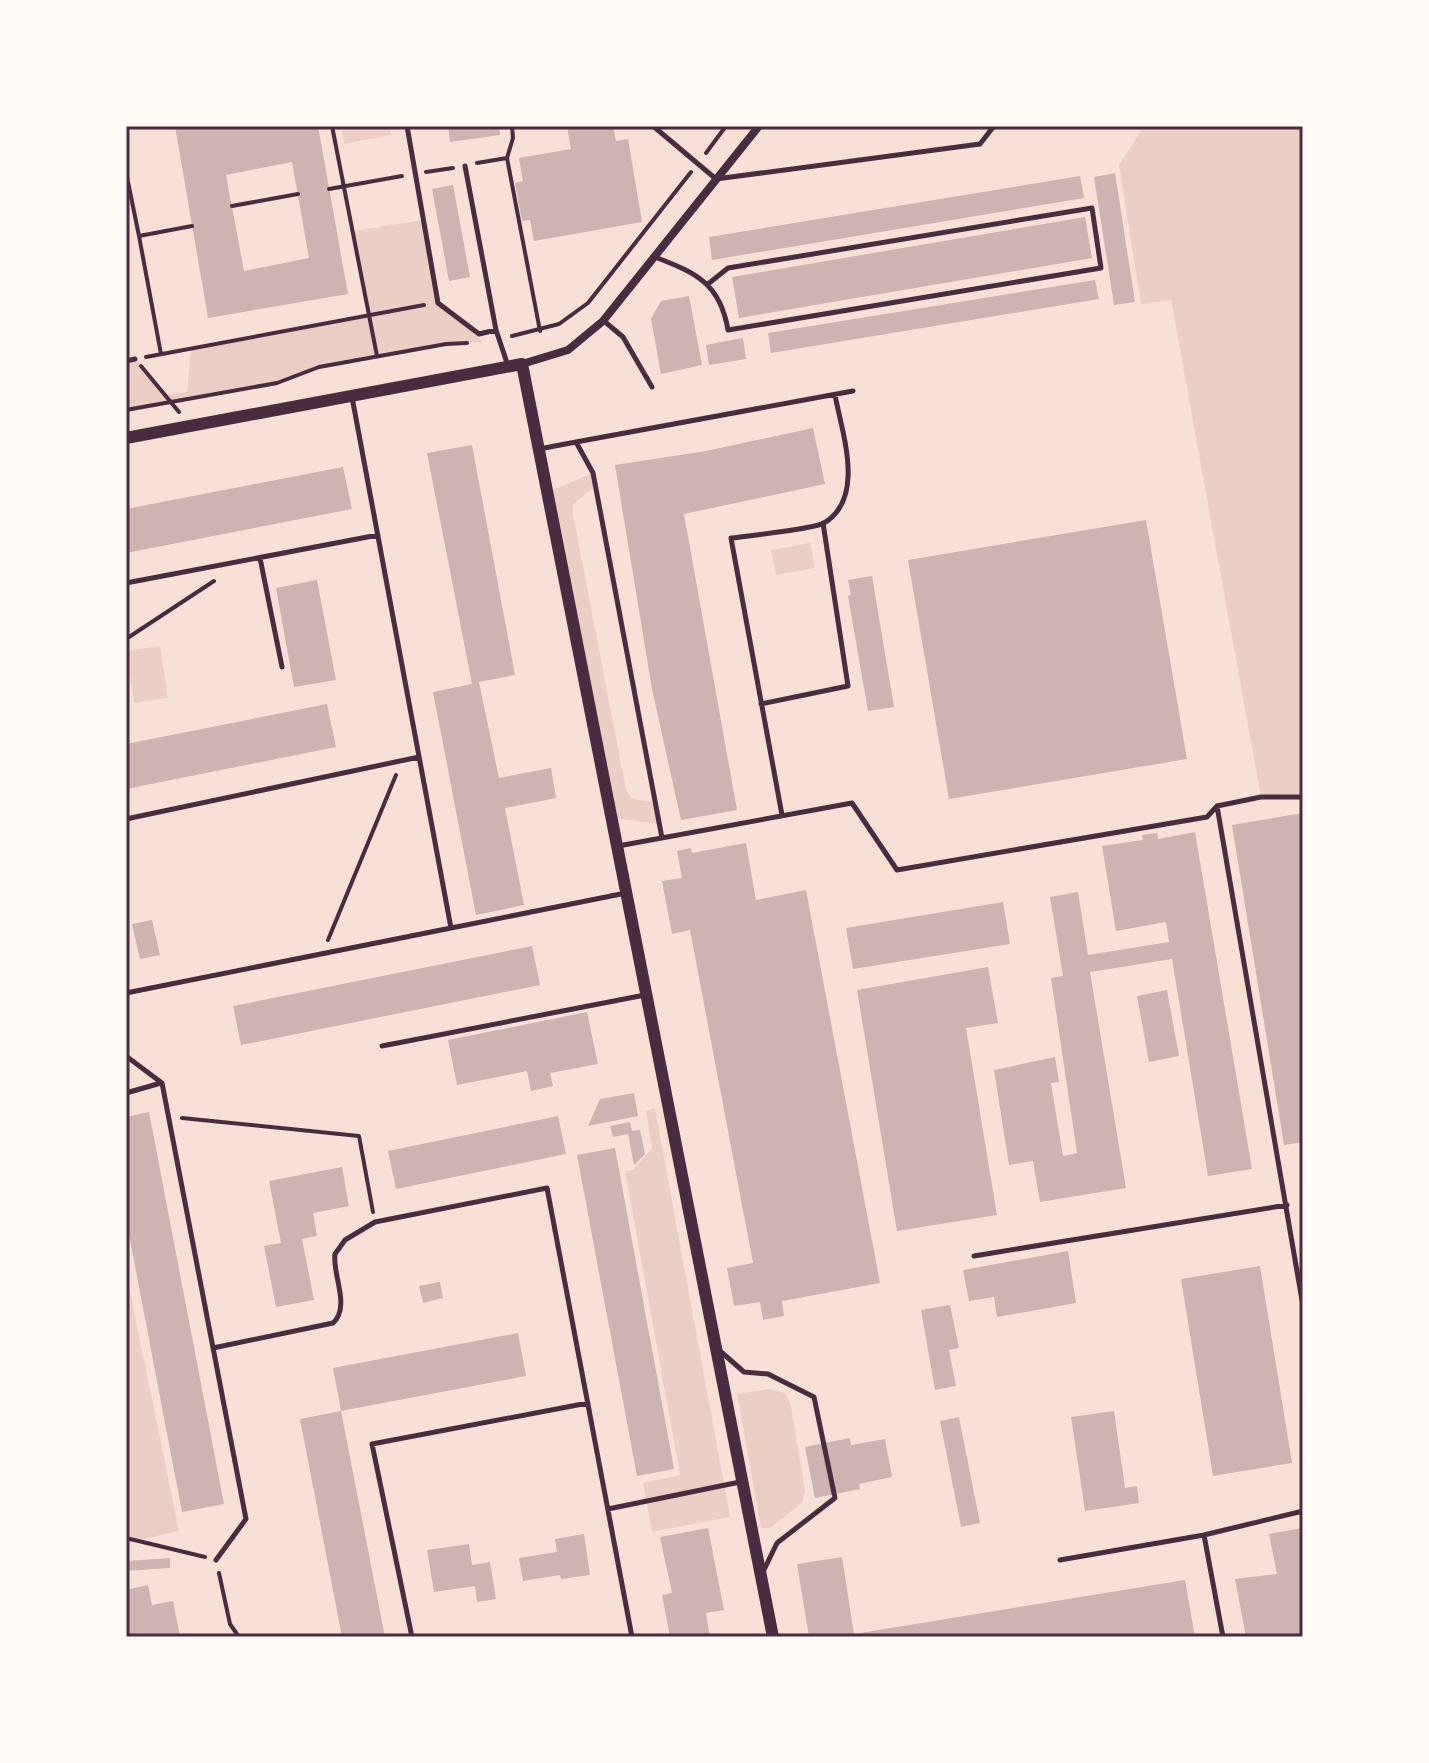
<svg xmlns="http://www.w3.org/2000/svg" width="1429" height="1763" font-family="Lato,sans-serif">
	<rect width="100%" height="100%" fill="#f7e1d7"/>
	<!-- green -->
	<path fill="#ebcfc5" d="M341,126h49l1,9 -47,9z
		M1144,126h159v667l-42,4 -90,-497 -30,4 -22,-139z
		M423,220l16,83 44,39 -37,2 -127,23 -42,16 -151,27v-49l9,-2 30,36 22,-3 4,-43 177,-33 -15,-85z
		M593,473l3,12 -23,20v9l53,276 5,8 24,5 4,21 -45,-6 -62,-328z
		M810,543l5,25 -39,7 -5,-25z
		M160,646l8,52 -34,5 -5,-32h-3l1,-20z
		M655,1108l75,409 -78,15 -9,-49 37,-8 -55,-304 8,-1 19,-22 -6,-37z
		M126,1272l53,259 -53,12z
		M769,1389l16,4 6,13 14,85 -3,12 -32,25h-9l-24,-134z"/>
	<!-- building -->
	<path fill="#ccb4b1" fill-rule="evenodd" d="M175,126h143l30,168 -140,24zM292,162l17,96 -65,13 -18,-96z
		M448,126h51l1,9 -50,7z
		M567,126h46l3,15 12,-2 14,83 -108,19 -4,-21 -8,1 -7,-38 8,-2 -4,-23 52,-9z
		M1115,173l20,129 -21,3 -20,-128z
		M1080,176l4,22 -372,62 -3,-23z
		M453,185l17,92 -21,4 -17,-92z
		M1085,217l7,41 -353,60 -7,-41z
		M1095,280l4,19 -328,54 -3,-20z
		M689,296l13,69 -41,9 -10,-55 10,-18z
		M743,338l3,21 -37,6 -3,-20z
		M813,428l12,56 -141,30 53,296 -56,10 -29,-131 -37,-224 91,-14z
		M472,445l43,230 -36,7 20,96 52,-10 5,30 -51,10 19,97 -48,10 -43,-223 39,-8 -45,-231z
		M343,467l9,42 -226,44v-44z
		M1146,520l41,239 -238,40 -41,-239z
		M872,576l22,131 -26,4 -20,-115 3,-1 -3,-15z
		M317,580l19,100 -42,7 -18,-99z
		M327,704l9,43 -210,42v-45z
		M1303,813v329l-19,3 -52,-320z
		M1195,832l57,337 -44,7 -36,-217 -82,13 36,216 -86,14 -7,-41 -24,4 -15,-95 61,-13 4,25 -8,1 12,73 14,-3 -26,-175 12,-2 -13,-79 28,-5 10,63 81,-13 -3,-20 -50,9 -14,-85 41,-6 -1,-5 15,-2 1,6z
		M746,843l10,57 50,-10 74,393 -98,18 2,15 -21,4 -3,-18 -26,4 -7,-38 26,-5 -63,-333 -18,4 -10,-53 20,-3 -5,-27 14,-3 1,5z
		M1003,902l7,42 -157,25 -7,-41z
		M152,920l8,35 -20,4 -8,-35z
		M532,946l8,39 -299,60 -8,-39z
		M988,967l10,56 -32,5 31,187 -100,16 -40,-241z
		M1167,990l12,66 -30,6 -12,-66z
		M587,1012l11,52 -48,9 3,13 -22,5 -4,-20 -70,14 -9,-45z
		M634,1093l4,23 -50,10 12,-27z
		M149,1112l75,392 -42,8 -56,-293v-102z
		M558,1116l8,38 -170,35 -8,-38z
		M630,1122l2,9 8,-1 5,24 -11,11 -6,-31 -15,3 -3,-11z
		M615,1148l59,321 -37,7 -60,-321z
		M342,1167l7,39 -36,7 4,23 -15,3 12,61 -38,7 -12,-61 17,-3 -12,-62z
		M1068,1251l8,52 -79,14 -3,-20 -25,4 -6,-31z
		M1260,1266l32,197 -79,13 -32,-197z
		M440,1282l3,16 -20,5 -4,-17z
		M950,1305l9,43 -10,2 7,36 -21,4 -14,-80z
		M518,1333l8,43 -185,35 44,226h-43l-42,-218 41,-8 -8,-43z
		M1114,1411l11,77 12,-2 2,17 -54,8 -14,-94z
		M959,1417l21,106 -19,4 -21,-106z
		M850,1438l1,7 34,-6 7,38 -33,7 1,5 -45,9 -10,-51z
		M708,1528l16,82 -18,3 4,24h-40l-8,-42 10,-2 -12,-56z
		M1303,1528v109h-57l-11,-58 42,-5 -8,-40z
		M584,1534l6,41 -29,4 -1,-4 -37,6 -4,-23 38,-6 -2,-13z
		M469,1544l3,21 18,-3 6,37 -19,3 -2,-16 -41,6 -7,-42z
		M842,1557l12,77 331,-54 10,57h-386l-12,-73z
		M170,1558v10l-44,3v-10z
		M148,1585l4,20 21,-4 7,36h-54v-47z"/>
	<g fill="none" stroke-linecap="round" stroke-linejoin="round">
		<!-- path -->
		<path stroke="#4a2c40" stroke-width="4" d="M332,126l45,230
			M512,126l1,12 -6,20 33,173
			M706,153l20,-27
			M477,163l30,-5
			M126,172l13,64 53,-10
			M426,172l27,-4
			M329,189l73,-13
			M232,206l66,-12
			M139,236l22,118
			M512,336l47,-12 29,-21 103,-131
			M146,357l278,-52
			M141,366l38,46
			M126,410l151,-27 42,-16 127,-23 21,-1
			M126,639l88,-58
			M328,940l68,-165
			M182,1118l177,18 14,76
			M126,1538l79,19
			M219,1573l11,51 9,13"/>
		<!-- service -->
		<path stroke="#4a2c40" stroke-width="5" d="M407,126l31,177 41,31 17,-4
			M653,126l63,53 264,-35 14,-18
			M465,166l31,164 12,36
			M655,257c41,16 65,26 73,73l373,-62 -9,-60 -364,60 -20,16
			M604,321l19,16 29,50
			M126,361l9,-2
			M352,397l99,531 175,-35
			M576,442l277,-51
			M539,449l37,-7 17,31 69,365
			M260,558l22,109
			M126,583l252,-48
			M761,704l87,-18 -25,-163
			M1303,797h-42l-44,9 86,500
			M782,815l-51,-277c16,-2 82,-9 93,-15 42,-25 18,-90 11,-128
			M126,819l293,-62
			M618,846l234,-43 45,67 310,-53 10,-11
			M126,993l325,-65
			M382,1046l263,-51
			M126,1056l36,27 84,436 -30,41
			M126,1093l35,-10
			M974,1256l313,-51
			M213,1348l120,-25c18,-17 -1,-48 2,-69l10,-14 30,-18 172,-34 85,449
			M720,1351l24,21 24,2 46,23 21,101 -58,45 -15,31
			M608,1509l132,-27
			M1204,1535l19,102
			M1060,1560l144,-25 99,-24
			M412,1637l-40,-193 216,-41"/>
		<!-- minor -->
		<path stroke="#4a2c40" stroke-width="8" d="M522,364l46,-14 35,-29 156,-195"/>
		<!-- tertiary -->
		<path stroke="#4a2c40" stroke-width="12" d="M126,438l396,-74 251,1273"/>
	</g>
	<!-- border -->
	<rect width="1429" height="1763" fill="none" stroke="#fffaf5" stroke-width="256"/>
	<rect x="128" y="128" width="1173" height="1507" fill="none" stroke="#4a2c40" stroke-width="3"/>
</svg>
